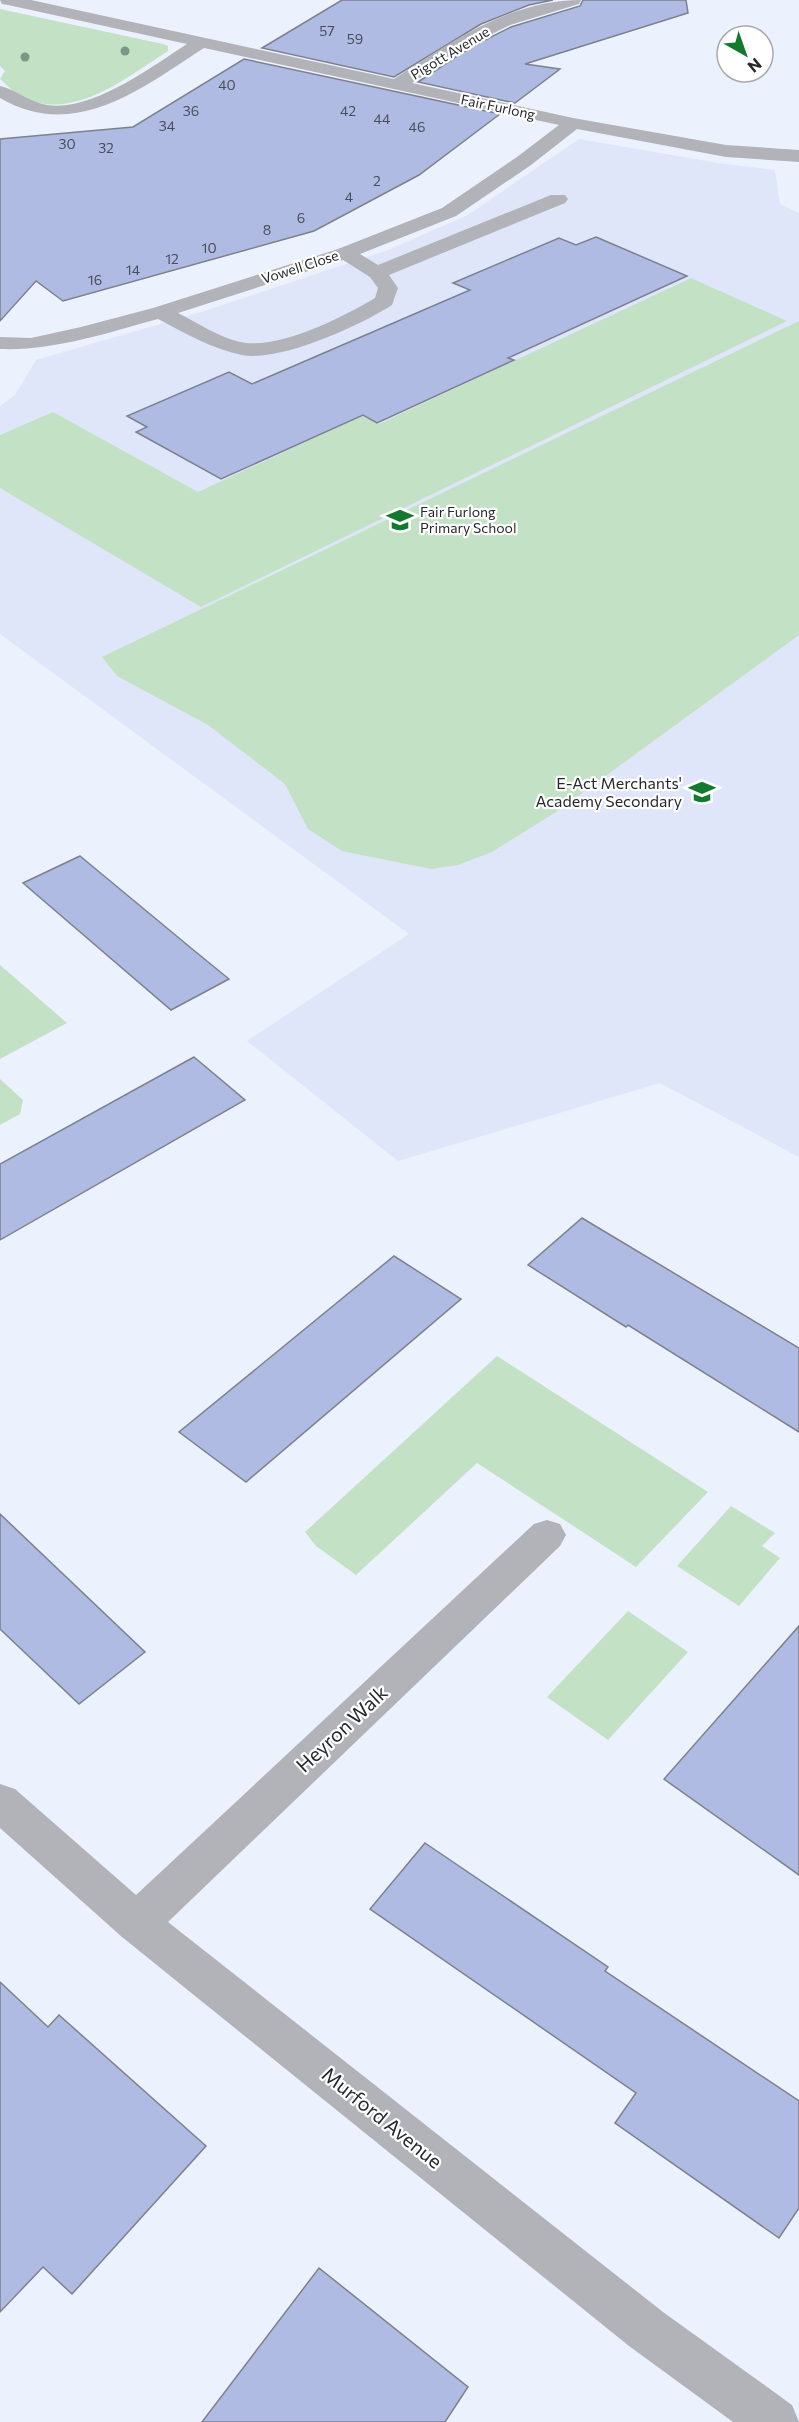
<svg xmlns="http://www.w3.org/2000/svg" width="799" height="2422" font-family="Commissioner,sans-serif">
	<rect width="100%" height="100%" fill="#ecf1fe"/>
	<!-- built -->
	<path fill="#dfe6fa" d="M579,139l139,24 57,7 5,34 19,9v944l-139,-74 -262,78 -151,-120 162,-107 -409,-300v-228l15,-11 21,-35 165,-48 187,-62 80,-35z"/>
	<!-- green -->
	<path fill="#c3e1c5" d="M0,9l163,35 5,2v5c-40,25 -91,69 -142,48 -9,-3 -18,-13 -26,-20l5,-8 -5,-5z
		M691,278l96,43 -586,286 -201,-119v-53l53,-23 145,80 164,-76 17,8z
		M799,321v314l-243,177 -64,40 -34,13 -27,4 -89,-18 -34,-22 -23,-45 -77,-59 -91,-49 -15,-19z
		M0,965l67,58 -67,36z
		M0,1079l23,21 -3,14 -20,11z
		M497,1356l211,136 -72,75 -159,-104 -121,112 -40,-29 -11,-14z
		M731,1506l44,27 -13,13 18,12 -41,48 -62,-40z
		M628,1611l60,41 -80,88 -61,-43z"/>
	<!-- building -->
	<path fill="#afbbe2" stroke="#7d818d" stroke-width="1.5" d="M342,0h211l-24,5 -48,19 -87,53 -132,-29z
		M583,0h103l2,13 -163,51 35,5 -45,34 -97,-21 53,-35 40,-20 69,-21z
		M244,59l256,55 -81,61 -105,56 -251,70 -27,-20 -36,40v-182l133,-12z
		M596,237l91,39 -179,82 6,2 -137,63 -14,-8 -142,64 -85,-47 11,-5 -20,-11 102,-44 23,12 218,-94 -17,-7 106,-45 17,7z
		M80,856l111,92 38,31 -58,31 -148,-127z
		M194,1057l51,43 -245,140v-76z
		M582,1218l217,130v84l-171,-107 -2,2 -98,-62z
		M394,1256l67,43 -215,183 -67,-50z
		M0,1514l145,138 -66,52 -79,-75z
		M799,1626v249l-135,-96z
		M425,1843l183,124 -3,4 194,130v107l-20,30 -164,-115 21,-30 -266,-184z
		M0,1982l48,45 11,-12 147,131 -134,148 -29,-27 -43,45z
		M319,2268l149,119 -23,35h-243z"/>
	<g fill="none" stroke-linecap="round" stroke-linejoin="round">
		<!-- minor -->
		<path fill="#b1b3b8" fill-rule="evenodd" d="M0,0h31l363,79c57,-37 116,-79 187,-79l-2,4 -69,21 -40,20 -58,38 161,35 153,27 73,5v12l-73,-5 -149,-28 -46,36 -75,51 -96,38 18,11 173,-70h14l3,4 -3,4 -176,72 9,13 -6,17c-33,21 -111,57 -150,50 -30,-6 -57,-22 -84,-36 -52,14 -104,32 -158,30v-12l31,1 50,-11 72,-19 185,-59 104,-41 75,-51 42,-32 -355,-77c-62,40 -129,94 -204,50v-12c17,4 29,16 47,19 45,7 104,-38 140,-61l-179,-39 -6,-1zM343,260l27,17 8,11 -3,10c-32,19 -91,49 -129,45 -23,-3 -48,-20 -68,-30z
			M547,1520l13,4 6,11 -6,11 -392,376 495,390 129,93 7,17h-66l-104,-76 -507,-409 -122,-109v-44l15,5 121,106 398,-371z"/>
	</g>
	<!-- trees -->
	<g fill="#7b9887">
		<circle cx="125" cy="51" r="4.5"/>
		<circle cx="25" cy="57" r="4.5"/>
	</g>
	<!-- icons -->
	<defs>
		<g id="school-bare" transform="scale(2.07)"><path d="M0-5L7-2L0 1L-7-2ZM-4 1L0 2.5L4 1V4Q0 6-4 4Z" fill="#137a2d" stroke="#fff" stroke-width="2.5" paint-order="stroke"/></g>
	</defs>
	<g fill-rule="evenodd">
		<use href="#school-bare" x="400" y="520"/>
		<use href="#school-bare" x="702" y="792"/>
	</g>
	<g text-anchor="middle" stroke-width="4.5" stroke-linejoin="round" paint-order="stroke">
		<!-- number labels -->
		<g font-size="14" fill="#494d5a">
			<text x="327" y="36">57</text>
			<text x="355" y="44">59</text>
			<text x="227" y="90">40</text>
			<text x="191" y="116">36</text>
			<text x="348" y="116">42</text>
			<text x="382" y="124">44</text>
			<text x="167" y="131">34</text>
			<text x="417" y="132">46</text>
			<text x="67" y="149">30</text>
			<text x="106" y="153">32</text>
			<text x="377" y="186">2</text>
			<text x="349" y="202">4</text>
			<text x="301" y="223">6</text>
			<text x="267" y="235">8</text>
			<text x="209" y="253">10</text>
			<text x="172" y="264">12</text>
			<text x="133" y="275">14</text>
			<text x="95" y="285">16</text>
		</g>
		<!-- far-street labels -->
		<g font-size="14" fill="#27282d" stroke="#fff">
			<text transform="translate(450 53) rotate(-31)" y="5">Pigott Avenue</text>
			<text transform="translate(498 107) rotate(12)" y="5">Fair Furlong</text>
			<text transform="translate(300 267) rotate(-18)" y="5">Vowell Close</text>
		</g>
		<!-- far-poi labels -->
		<g font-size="14" fill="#27282d" stroke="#fff" text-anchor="start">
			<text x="420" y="517">Fair Furlong<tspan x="420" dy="16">Primary School</tspan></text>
		</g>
		<!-- poi labels -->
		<g font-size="16" fill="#27282d" stroke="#fff" text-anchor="end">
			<text x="682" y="789">E-Act Merchants'<tspan x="682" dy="18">Academy Secondary</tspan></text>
		</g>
		<!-- near-street labels -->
		<g font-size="20" fill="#27282d" stroke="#fff">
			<text transform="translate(342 1729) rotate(-43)" y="7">Heyron Walk</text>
			<text transform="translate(382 2118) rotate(39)" y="7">Murford Avenue</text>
		</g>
	</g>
	<!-- north arrow -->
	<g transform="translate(745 54) rotate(140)"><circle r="28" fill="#ffffff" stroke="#a9a9ab" stroke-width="1.5"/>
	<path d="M0-4.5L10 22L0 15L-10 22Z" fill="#137a2d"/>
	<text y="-9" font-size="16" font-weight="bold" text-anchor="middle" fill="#27282d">N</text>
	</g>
</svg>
